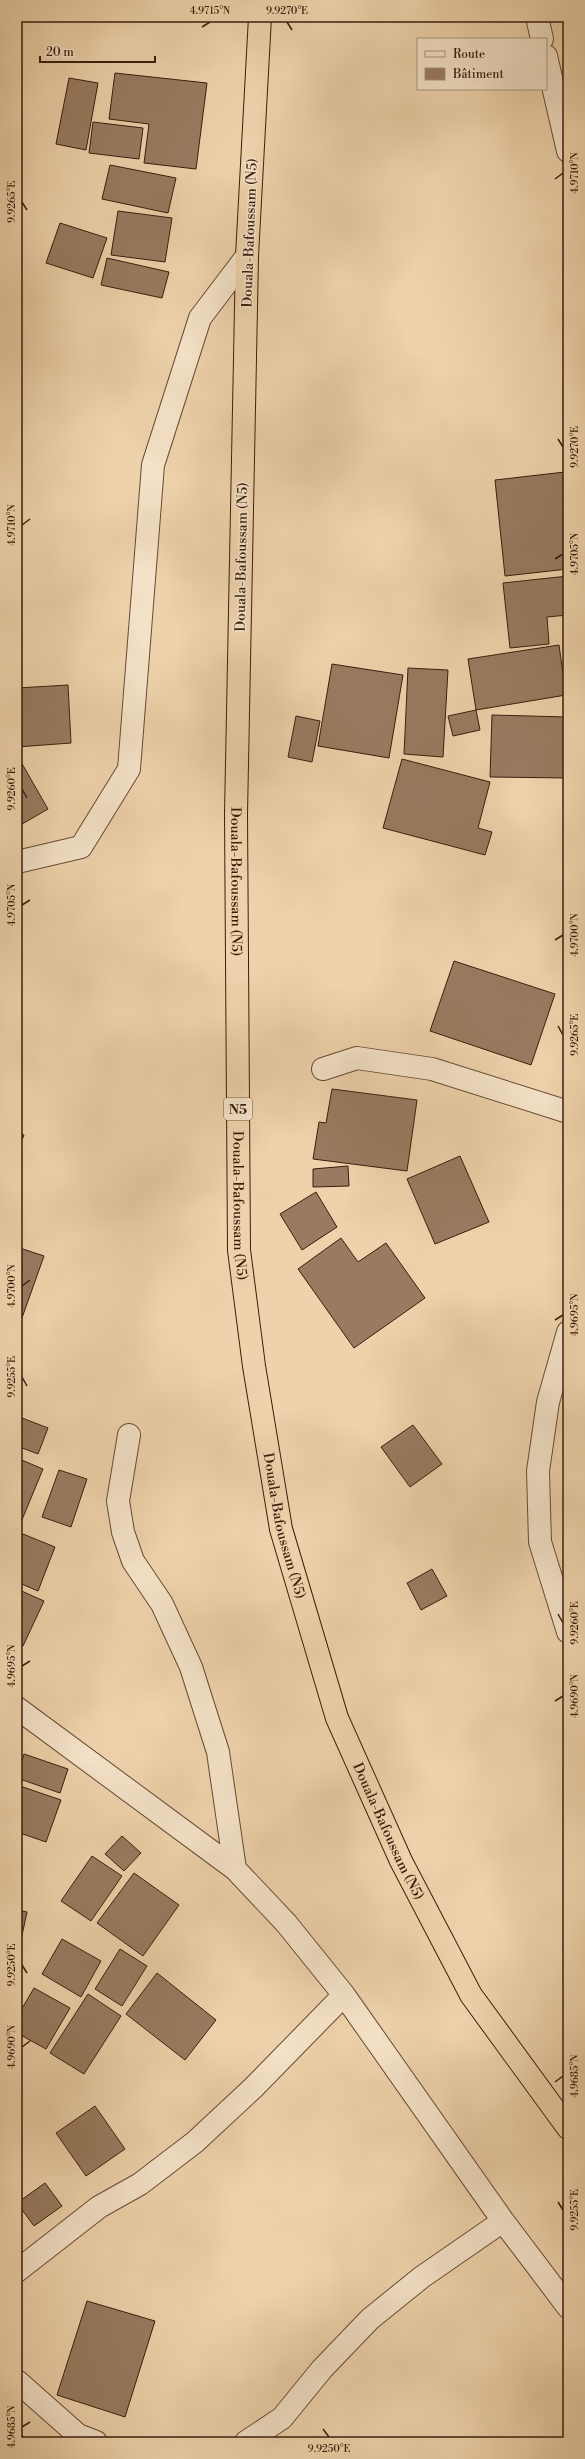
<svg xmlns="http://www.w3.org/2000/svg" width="585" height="2459" font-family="'Libre Bodoni',serif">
	<rect width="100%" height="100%" fill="#eed2ab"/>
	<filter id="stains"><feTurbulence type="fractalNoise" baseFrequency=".005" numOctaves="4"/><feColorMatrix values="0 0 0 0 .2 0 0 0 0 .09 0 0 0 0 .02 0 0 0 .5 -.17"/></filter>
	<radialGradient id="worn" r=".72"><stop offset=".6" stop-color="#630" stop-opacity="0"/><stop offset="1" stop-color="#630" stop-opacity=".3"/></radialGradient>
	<!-- building -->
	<path fill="#987b60" stroke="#3b1d0e" d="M115,73l92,10 -11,86 -52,-6 5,-39 -40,-5z
		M69,78l29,5 -12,67 -30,-6z
		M93,122l50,6 -4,31 -50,-6z
		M110,165l66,13 -8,35 -66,-14z
		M118,211l54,7 -7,44 -54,-7z
		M60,223l47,15 -14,40 -47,-15z
		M107,258l62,14 -7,26 -61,-13z
		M565,472l3,29v68l-63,7 -10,-96z
		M568,576v39l-21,2 2,27 -39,4 -7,-65z
		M559,645l7,50 -90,15 -8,-51z
		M332,664l71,11 -14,83 -71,-12z
		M408,668l40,2 -5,87 -39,-3z
		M68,685l3,58 -54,4v-59z
		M476,710l4,20 -27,6 -5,-20z
		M492,715l76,2v61l-78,-1z
		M296,716l24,5 -8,41 -24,-5z
		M17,755l31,54 -31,18z
		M402,759l88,23 -12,46 14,4 -7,23 -102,-27z
		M454,961l101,33 -24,71 -101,-34z
		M332,1089l85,11 -10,71 -94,-12 6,-37 7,1z
		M17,1133l7,2 -7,17z
		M460,1156l29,66 -54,22 -28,-65z
		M348,1166l1,20 -36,1v-18z
		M316,1192l21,35 -35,23 -22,-36z
		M341,1238l17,24 28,-19 39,55 -71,50 -56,-79z
		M17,1247l27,9 -27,76z
		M17,1416l31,12 -10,26 -21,-8z
		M413,1425l29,39 -32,23 -29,-40z
		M17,1458l26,11 -24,58 -2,-1z
		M59,1470l28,9 -16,48 -29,-10z
		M23,1534l32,13 -17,44 -21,-9v-34z
		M432,1569l15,27 -26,14 -14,-27z
		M17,1589l27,12 -21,45 -6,-2z
		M24,1754l44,15 -8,24 -43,-15z
		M17,1785l44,15 -15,42 -29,-10z
		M122,1836l19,17 -17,18 -19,-17z
		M92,1856l30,20 -31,45 -30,-20z
		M134,1873l45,32 -36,51 -46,-33z
		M17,1910l10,2 -9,42h-1z
		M62,1939l39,22 -20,36 -39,-23z
		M120,1949l27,17 -25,40 -27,-17z
		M157,1973l59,47 -31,40 -59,-46z
		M34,1988l36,20 -24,41 -29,-16v-16z
		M88,1994l33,22 -37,58 -34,-21z
		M95,2106l30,43 -39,27 -30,-43z
		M45,2183l17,23 -28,20 -17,-23z
		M87,2301l68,20 -30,96 -68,-22z
		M17,2431l13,11h-13z"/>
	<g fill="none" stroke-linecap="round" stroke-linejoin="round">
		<!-- minor casing -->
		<g stroke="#684a35" stroke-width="24">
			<path id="minor" d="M537,17l5,22
				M546,56l22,95
				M17,862l64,-15 48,-78 24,-304 47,-147 47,-62
				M323,1069l34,-11 75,11 136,43
				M568,1332l-20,70 -10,69 2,71 28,90
				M129,1435l-11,66 5,31 10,29 29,43 29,63 27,85 17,117
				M17,1708l218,161 51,54 58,72 159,226 65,86
				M17,2271l82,-64 41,-23 55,-42 58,-54 91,-93
				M17,2381l61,54 18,7
				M246,2442l36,-24 40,-49 48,-50 52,-42 81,-56"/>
		</g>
		<!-- trunk casing -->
		<g stroke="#3b1d0e" stroke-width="24">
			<g id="trunk">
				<path id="s1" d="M260,17l-13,239 -11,558 3,436 15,116 27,163 56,189 64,143 70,134 97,133"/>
			</g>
		</g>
		<!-- minor -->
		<use href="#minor" stroke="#f4e2c8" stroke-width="22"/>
		<!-- trunk -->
		<use href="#trunk" stroke="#eed2ab" stroke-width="22"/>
	</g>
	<!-- ticks -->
	<path fill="none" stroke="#3b1d0e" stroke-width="1.5" d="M287,22l5,8M202,27l8,-5M555,179l8,-6M22,202l5,8M558,439l5,8M22,525l8,-6M555,559l8,-5M22,789l5,9M22,905l8,-5M555,940l8,-5M558,1026l5,9M22,1286l8,-6M555,1320l8,-5M22,1377l5,9M558,1614l5,9M22,1666l8,-5M555,1701l8,-5M22,1965l5,8M22,2047l8,-6M555,2082l8,-6M558,2202l5,8M22,2427l8,-5M323,2429l6,8"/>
	<g text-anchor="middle" stroke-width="3" stroke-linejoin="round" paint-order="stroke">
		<!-- shield labels -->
		<rect fill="#f4e2c8" stroke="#725846" stroke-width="1" x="224" y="1098" width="28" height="22" rx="3"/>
		<g font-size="13" font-weight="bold" fill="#3b1d0e">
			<text x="238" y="1114">N5</text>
		</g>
		<!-- street labels -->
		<g font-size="14" fill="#3b1d0e" stroke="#f4e2c8">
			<text transform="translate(249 233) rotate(-88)" y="5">Douala-Bafoussam (N5)</text>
			<text transform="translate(241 557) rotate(-89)" y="5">Douala-Bafoussam (N5)</text>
			<text dy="5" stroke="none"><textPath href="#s1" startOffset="865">Douala-Bafoussam (N5)</textPath></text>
			<text dy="5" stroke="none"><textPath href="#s1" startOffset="1189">Douala-Bafoussam (N5)</textPath></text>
			<text dy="5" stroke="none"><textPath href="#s1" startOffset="1513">Douala-Bafoussam (N5)</textPath></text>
			<text dy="5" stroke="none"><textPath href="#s1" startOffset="1837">Douala-Bafoussam (N5)</textPath></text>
		</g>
	</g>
	<!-- margin -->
	<rect width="585" height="2459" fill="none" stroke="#eed2ab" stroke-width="44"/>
	<!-- legend -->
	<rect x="417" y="38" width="130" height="52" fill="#f4e2c8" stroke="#aa937e"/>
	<rect x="425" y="51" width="20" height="6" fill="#f4e2c8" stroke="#aa937e"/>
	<text x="453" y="58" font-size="12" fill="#3b1d0e">Route</text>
	<rect x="425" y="68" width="20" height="12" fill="#987b60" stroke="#aa937e"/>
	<text x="453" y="78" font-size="12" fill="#3b1d0e">Bâtiment</text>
	<!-- scale -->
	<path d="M40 56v6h115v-6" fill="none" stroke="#3b1d0e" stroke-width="2"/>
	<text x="46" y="56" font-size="12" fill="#3b1d0e" stroke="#f4e2c8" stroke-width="3" paint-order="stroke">20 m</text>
	<rect x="22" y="22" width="541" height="2415" fill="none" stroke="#3b1d0e" stroke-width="1.5"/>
	<g font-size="10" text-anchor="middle" fill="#3b1d0e">
		<text x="210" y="14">4.9715°N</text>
		<text x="287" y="14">9.9270°E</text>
		<text transform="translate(574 173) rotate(-90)" y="4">4.9710°N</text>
		<text transform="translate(11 202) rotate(-90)" y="4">9.9265°E</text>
		<text transform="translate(574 447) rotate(-90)" y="4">9.9270°E</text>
		<text transform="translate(11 525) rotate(-90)" y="4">4.9710°N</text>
		<text transform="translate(574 554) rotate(-90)" y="4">4.9705°N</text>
		<text transform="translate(11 789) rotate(-90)" y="4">9.9260°E</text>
		<text transform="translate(11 905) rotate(-90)" y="4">4.9705°N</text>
		<text transform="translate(574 935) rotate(-90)" y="4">4.9700°N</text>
		<text transform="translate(574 1035) rotate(-90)" y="4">9.9265°E</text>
		<text transform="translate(11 1286) rotate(-90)" y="4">4.9700°N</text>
		<text transform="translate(574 1315) rotate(-90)" y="4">4.9695°N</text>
		<text transform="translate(11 1377) rotate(-90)" y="4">9.9255°E</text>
		<text transform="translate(574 1623) rotate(-90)" y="4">9.9260°E</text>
		<text transform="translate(11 1666) rotate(-90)" y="4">4.9695°N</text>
		<text transform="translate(574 1696) rotate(-90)" y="4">4.9690°N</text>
		<text transform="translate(11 1965) rotate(-90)" y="4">9.9250°E</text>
		<text transform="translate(11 2047) rotate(-90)" y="4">4.9690°N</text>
		<text transform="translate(574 2076) rotate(-90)" y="4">4.9685°N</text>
		<text transform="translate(574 2210) rotate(-90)" y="4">9.9255°E</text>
		<text transform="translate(11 2427) rotate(-90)" y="4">4.9685°N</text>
		<text x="329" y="2452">9.9250°E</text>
	</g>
	<rect width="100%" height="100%" filter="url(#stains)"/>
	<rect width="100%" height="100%" fill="url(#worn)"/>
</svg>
